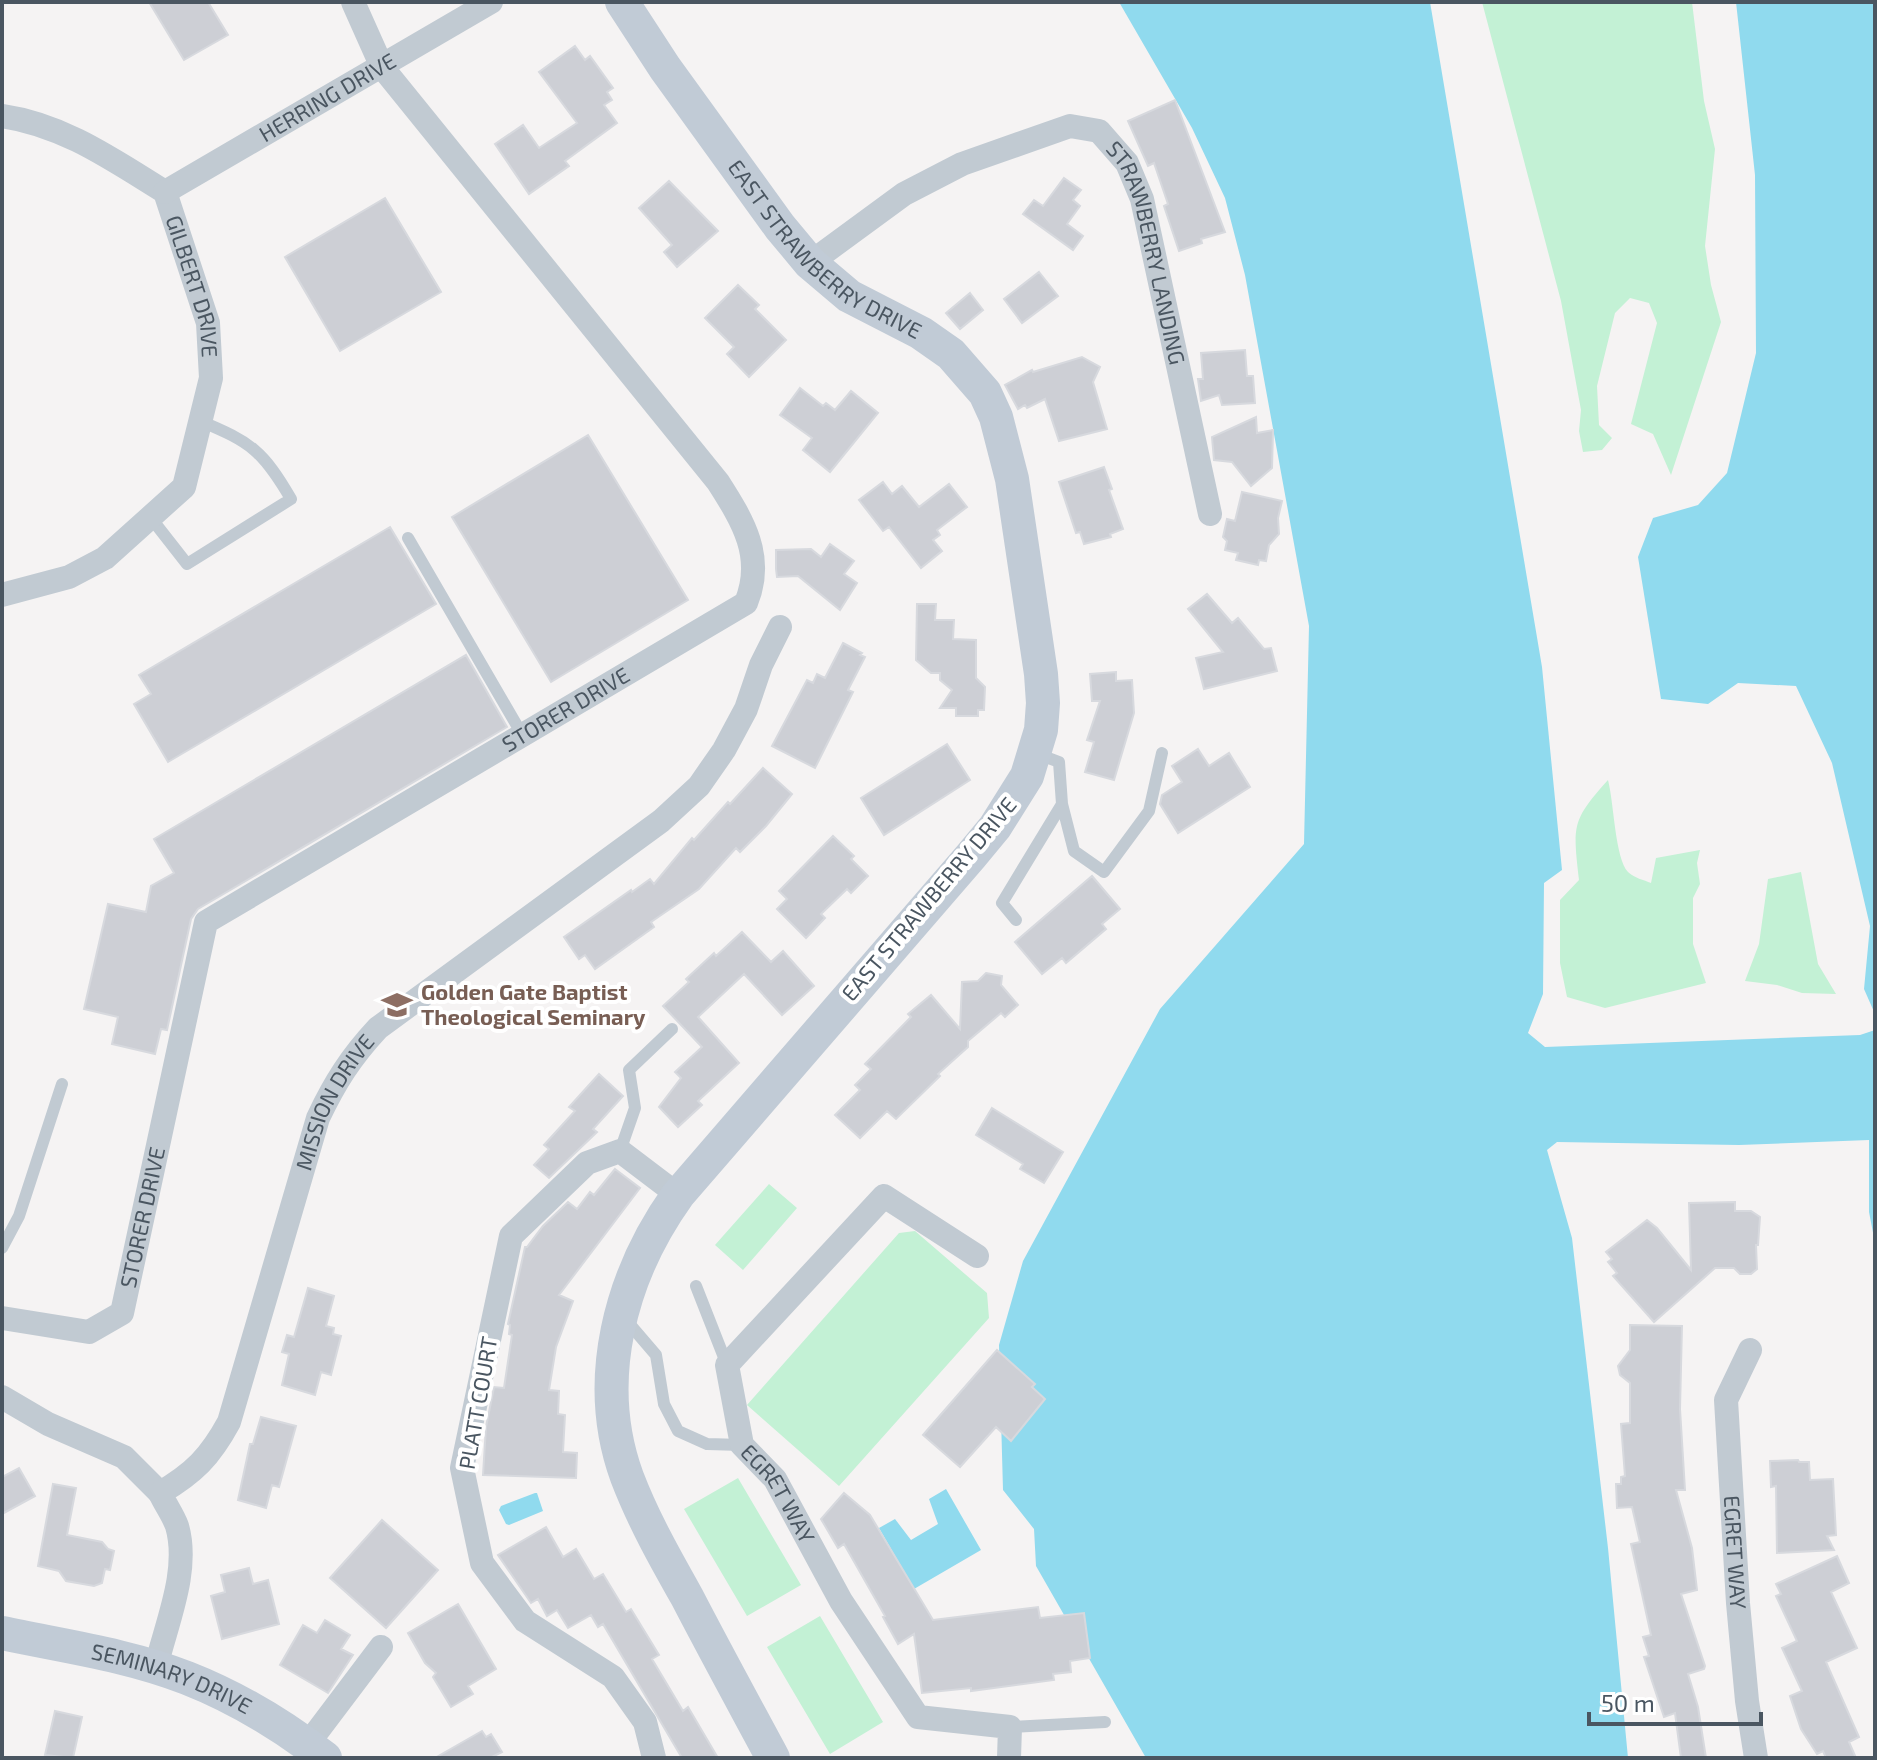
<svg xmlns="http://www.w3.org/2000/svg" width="1877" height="1760" font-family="'Exo 2',sans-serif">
	<rect width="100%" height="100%" fill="#f5f3f3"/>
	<!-- green -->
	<path fill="#c3f1d5" d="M1482,2h210l12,99 11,48 -10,97 6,39 10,37 -50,153 -18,-41 -22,-10 26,-101 -8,-20 -19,-5 -15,15 -18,73 2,39 13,13 -10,12 -19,2 -4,-21 2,-21 -20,-109z
		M1608,780c6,23 7,78 20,92 6,6 16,8 23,11l5,-25 44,-8 -3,13 3,21 -7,14v46l13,39 -101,25 -38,-11 -7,-34v-63l19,-20c-6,-54 -8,-59 29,-100z
		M1801,872l17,92 18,30 -34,-1 -25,-8 -32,-4 14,-37 9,-65z
		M769,1184l28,24 -54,62 -28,-25z
		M915,1231l72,62 2,25 -150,168 -92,-81 152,-172z
		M738,1478l63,107 -54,31 -63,-107z
		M820,1616l63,106 -53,32 -63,-107z"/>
	<!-- water -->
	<path fill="#90daee" d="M1119,2h311l112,665 20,203 -18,13 -1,111 -15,39 17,14 315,-12 15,-5v213l-6,-31v-72l-130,5 -182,-3 -10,8 25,88 36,310 20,210h-482l-110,-192 -2,-37 -31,-39 -4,-145 24,-84 137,-252 144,-165 5,-218 -64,-351 -20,-77 -33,-70z
		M1736,2h139v1012l-11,-25 6,-63 -38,-163 -36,-77 -58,-3 -30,21 -47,-5 -23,-142 15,-39 45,-13 29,-32 29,-120 -1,-178z
		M946,1489l35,61 -67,39 -35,-61 16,-9 16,21 27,-16 -9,-25z
		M535,1493h2l6,18 -34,14 -3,-1 -7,-14 2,-4z"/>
	<!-- building -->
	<path fill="#cdcfd5" stroke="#d7d9de" stroke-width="2" d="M149,2h59l20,33 -44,25z
		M575,46l10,14 5,-4 23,32 -6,4 5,8 -8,5 13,18 -52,38 4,5 -40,28 -34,-50 28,-19 16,23 38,-25 -38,-51z
		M1175,100l50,132 -24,7 1,4 -23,8 -15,-45 4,-2 -14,-41 -6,3 -20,-45z
		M1064,178l17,12 -8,10 7,6 -13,18 16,12 -10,14 -50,-36 11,-14 9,6z
		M669,181l49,50 -41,36 -13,-15 8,-7 -33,-37z
		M385,198l56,94 -101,59 -55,-94z
		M1039,272l19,24 -36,27 -18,-24z
		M738,285l21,20 -4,4 31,31 -37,37 -22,-23 7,-7 -29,-29z
		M970,293l13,17 -23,19 -14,-16z
		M1245,350l2,26h6l2,27 -33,2 -3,-10 -18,6 -3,-22h5l-2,-26z
		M1082,357l18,10 -7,15 14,47 -48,12 -14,-42 -18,9 -2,-3 -7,4 -13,-24 27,-15 1,2z
		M800,388l23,18 3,-3 9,7 16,-19 27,22 -48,59 -27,-22 9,-12 -32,-23z
		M1256,417l1,16 16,-3 -1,38 -21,18 -19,-24 -18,-2 -2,-23z
		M588,435l100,165 -137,82 -99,-165z
		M1104,467l8,22 -3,1 14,39 -13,5 1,3 -27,7 -4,-12 -4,1 -17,-51z
		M883,482l9,12 10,-8 17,21 30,-23 18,23 -30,23 3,5 -7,5 9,11 -21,17 -32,-41 -6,4 -24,-31z
		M1242,492l40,9 -4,17 1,16 -10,11 -3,16 -7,-1 -1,5 -22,-5 2,-7 -13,-3 2,-9 -4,-4 4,-18 8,2z
		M390,527l46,77 -268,158 -34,-58 17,-10 -12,-19z
		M830,544l24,17 -10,13 13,9 -17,27 -42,-34 -21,1 -1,-8v-19l35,-1 10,8z
		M1207,594l25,29 6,-5 26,31 7,-1 6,23 -73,18 -8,-31 27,-6 -35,-43z
		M917,604h19l-1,16h19l-1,19 23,1v38l9,9 -1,23h-6v6h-22v-8h-16l12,-18 -12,-10v-7h-9l-15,-13z
		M843,643l19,10 -2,2 5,2 -17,33 5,2 -38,76 -43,-22 35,-66 6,3 4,-9 8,4z
		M466,655l41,72 -309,182 -7,10 -24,111 -6,-1 -6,25 -43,-10 6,-27 -34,-8 24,-105 38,8 5,-26 23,-13 -20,-34z
		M1116,672v9l16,-1 2,33 -20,67 -29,-8 9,-30 -7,-2 13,-39h-8l-2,-27z
		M947,744l23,36 -86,55 -23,-37z
		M1198,749l11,17 20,-13 21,34 -72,46 -18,-29 2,-9 20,-13 -10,-16z
		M763,768l29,26 -26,32 -26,26 -4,-4 -37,41 -48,33 3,5 -59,42 -10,-14 -6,4 -15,-22 67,-47 1,2 18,-13 4,5 38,-46 2,2 34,-38 2,2z
		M833,836l21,20 -3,3 17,17 -17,17 -4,-4 -26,25 4,4 -19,20 -29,-29 10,-10 -8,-8z
		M1092,876l28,33 -18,15 4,5 -40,34 -4,-5 -20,16 -27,-32z
		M742,932l29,30 12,-11 31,35 -32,29 -38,-41 -46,43 41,46 -41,38 4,4 -24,22 -19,-20 22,-29 -6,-6 27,-25 -39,-41 26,-24 -3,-3 28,-26 2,3z
		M986,973l16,3 -1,9 17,20 -13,12 -4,-4 -33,28v6l-30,27 2,2 -44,43 -9,-8 -27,27 -25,-23 25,-25 -5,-5 16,-16 -6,-5 46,-47 -3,-3 23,-19 29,34 2,-47 16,-1z
		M599,1074l24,22 -30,33 4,3 -48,46 -15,-13 15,-16 -5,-4 31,-34 -6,-4z
		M992,1108l71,44 -19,31 -24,-14 3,-5 -47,-29z
		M615,1169l25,19 -81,107 14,6 -17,46 -7,43 10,1 -1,23 7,1 -2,37 14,1 -1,25 -93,-3 3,-48 8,-40 10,1 8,-53 -3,-1 1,-9 -2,-1 17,-77h2l16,-21 25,-24 9,7 13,-17 4,3z
		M1735,1202v9h16l9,6 -2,28h-2l1,24 -6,5h-11l-6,-6h-19l-61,54 -41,-46 4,-3 -9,-11 4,-3 -6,-7 41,-32 10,8 34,42 -2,-67z
		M308,1288l26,8 -8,30 8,2 -1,6 8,2 -10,39 -10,-3 -6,23 -33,-10 7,-31 -7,-2 5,-17 7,2z
		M1630,1325l52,1 -2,83 5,81h-9l16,58 5,42 -16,4 24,72 -1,3 -16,5 10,33 8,51h-25l-6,-45 -11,4 -20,-60 5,-1 -6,-19 8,-2 -20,-91 9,-2 -8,-35 -15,1 -1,-24h5v-7l4,-1 -4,-52 9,-1v-40l-10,-8 -2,-9 12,-16z
		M997,1350l38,34 -3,3 13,12 -34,42 -15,-14 -36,40 -37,-32z
		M261,1417l35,9 -17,61 -7,-2 -6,23 -28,-8 12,-56h3z
		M1798,1460l1,2h10l1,18 23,-1 3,56 -9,1 7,14 -57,3 -1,-67 -5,1 -1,-26z
		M19,1468l16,28 -33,18v-37z
		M53,1484l23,4 -9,47 35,7 6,7 6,2 -4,19 -5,-1 -3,14 -8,3 -28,-5 -7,-10 -21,-5z
		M844,1493l26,22 63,105 105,-13 2,11 44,-5 6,45 -20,3 1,11 -18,2 1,6 -83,11v-3l-49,5 -8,-59 -16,10 -15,-27 2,-1 -41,-72 -6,4 -17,-29z
		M382,1520l56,50 -52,58 -56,-50z
		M546,1527l17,30 13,-8 18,30 9,-5 23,38 5,-3 28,46 -7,4 31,52 5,-4 30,51h-36l-79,-134 -5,3 -7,-12 -23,13 -11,-18 -10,6 -9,-17 -7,4 -33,-48z
		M1837,1556l12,27 -18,9 26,56 -31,14 33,75 -10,5 7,16h-30l-3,-7 -6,3 -16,-25 -11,-33 12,-5 -20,-43 15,-7 -21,-45 5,-2 -5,-10z
		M249,1568l4,16 15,-4 11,44 -57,15 -11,-43 14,-4 -4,-17z
		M458,1604l38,65 -28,17 5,8 -22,13 -18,-30 3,-4 -11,-10 -17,-30z
		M325,1620l25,15 -9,14 12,6 -25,38 -48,-28 23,-40 14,8z
		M55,1711l27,6 -9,41 -28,-3z
		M482,1731l4,6 5,-3 11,18 -12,6h-55z"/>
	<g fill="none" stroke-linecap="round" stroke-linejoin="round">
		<!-- lane -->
		<path stroke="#c1cad2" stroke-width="12" d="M151,518l36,46 104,-65c-28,-48 -40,-57 -91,-78
			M408,538l115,198
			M1062,804l12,47 30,21 45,-61 13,-58
			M1016,920l-14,-17 60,-99 -3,-42 -21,-8
			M620,1151l15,-43 -6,-38 43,-41
			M2,1248l17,-32 43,-132
			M696,1286l31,79
			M626,1320l30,35 8,49 14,27 29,13 35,1
			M1010,1727l95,-5"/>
		<!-- street -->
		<g stroke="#c1cad2" stroke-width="24">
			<path id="s1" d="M2,116c62,9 111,44 163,76l43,131 3,55 -27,109 -79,71 -36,19 -67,18"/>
			<path id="s2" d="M165,192l326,-190"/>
			<path id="s3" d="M810,263l94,-69 58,-30 108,-38 29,5 28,32 15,36 68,315"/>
			<path id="s4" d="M977,1256l-93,-60 -157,169 15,80 33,34 66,122 77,116 92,10 -1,31"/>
			<path id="s5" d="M2,1318l87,14 33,-19 84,-391 540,-319c19,-46 -3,-82 -28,-121l-336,-415 -29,-65"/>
			<path id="s6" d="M1750,1350l-24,50 12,203 9,98 9,57"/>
			<path d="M2,1397l46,27 76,33 36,36"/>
			<path id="s7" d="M156,1667c10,-43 34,-96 21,-141 -4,-11 -12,-22 -17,-33 34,-20 50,-36 69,-71l89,-304c17,-36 33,-61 60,-90l283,-207 38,-35 25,-36 22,-41 15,-44 19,-38"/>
			<path d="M307,1745l74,-98"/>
			<path d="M654,1758l-9,-36 -32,-45 -88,-56 -43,-58 -20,-95 49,-232 76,-73 33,-12 58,44"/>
		</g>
		<!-- secondary -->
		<g stroke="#c1cbd6" stroke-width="34">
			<path id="s8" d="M622,2l43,66 115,159 30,36 39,33 72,37 30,21 34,39 11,24 16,62 29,195 2,29 -2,27 -14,46 -32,51 -24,29 -293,339c-58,81 -86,186 -51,282 16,42 38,81 60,120 28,54 57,107 86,161"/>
			<path id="s9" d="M2,1633c61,13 127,22 185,45 51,20 95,47 138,80"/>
		</g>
	</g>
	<!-- icons -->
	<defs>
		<g id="university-bare" transform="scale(2.4)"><path d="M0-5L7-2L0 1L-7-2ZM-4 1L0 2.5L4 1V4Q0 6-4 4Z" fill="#8d6e63" stroke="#fff" stroke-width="2.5" paint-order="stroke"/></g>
	</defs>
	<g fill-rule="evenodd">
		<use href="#university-bare" x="397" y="1005"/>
	</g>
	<g text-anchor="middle" stroke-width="8" stroke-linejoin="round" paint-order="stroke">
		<!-- street labels -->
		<g font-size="22" fill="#4a5661" stroke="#fff">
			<text dy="8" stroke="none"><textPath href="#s2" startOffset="188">HERRING DRIVE</textPath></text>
			<text dy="8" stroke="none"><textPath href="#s8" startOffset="324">EAST STRAWBERRY DRIVE</textPath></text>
			<text dy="8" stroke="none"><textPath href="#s3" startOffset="460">STRAWBERRY LANDING</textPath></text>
			<text dy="8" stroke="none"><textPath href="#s1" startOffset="280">GILBERT DRIVE</textPath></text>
			<text dy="8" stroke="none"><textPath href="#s5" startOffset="944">STORER DRIVE</textPath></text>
			<text transform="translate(929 899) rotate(-50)" y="8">EAST STRAWBERRY DRIVE</text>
			<text dy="8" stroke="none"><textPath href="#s7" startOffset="620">MISSION DRIVE</textPath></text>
			<text dy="8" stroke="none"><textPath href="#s5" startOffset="224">STORER DRIVE</textPath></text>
			<text transform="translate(478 1403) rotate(-80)" y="8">PLATT COURT</text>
			<text dy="8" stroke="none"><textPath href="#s4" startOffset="484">EGRET WAY</textPath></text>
			<text dy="8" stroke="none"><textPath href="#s6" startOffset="208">EGRET WAY</textPath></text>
			<text dy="8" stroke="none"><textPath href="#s9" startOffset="176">SEMINARY DRIVE</textPath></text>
		</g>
		<!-- education labels -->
		<g font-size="22" font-weight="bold" fill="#785e54" stroke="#fff" text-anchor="start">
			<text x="421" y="1000">Golden Gate Baptist<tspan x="421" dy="25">Theological Seminary</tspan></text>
		</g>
	</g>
	<!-- border -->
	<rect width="1877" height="1760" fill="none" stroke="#4a5661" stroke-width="8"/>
	<!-- scale -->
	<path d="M1589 1712v12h172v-12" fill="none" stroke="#4a5661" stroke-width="4"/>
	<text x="1601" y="1712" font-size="24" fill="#4a5661" stroke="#ffffff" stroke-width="6" paint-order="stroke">50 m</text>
</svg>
